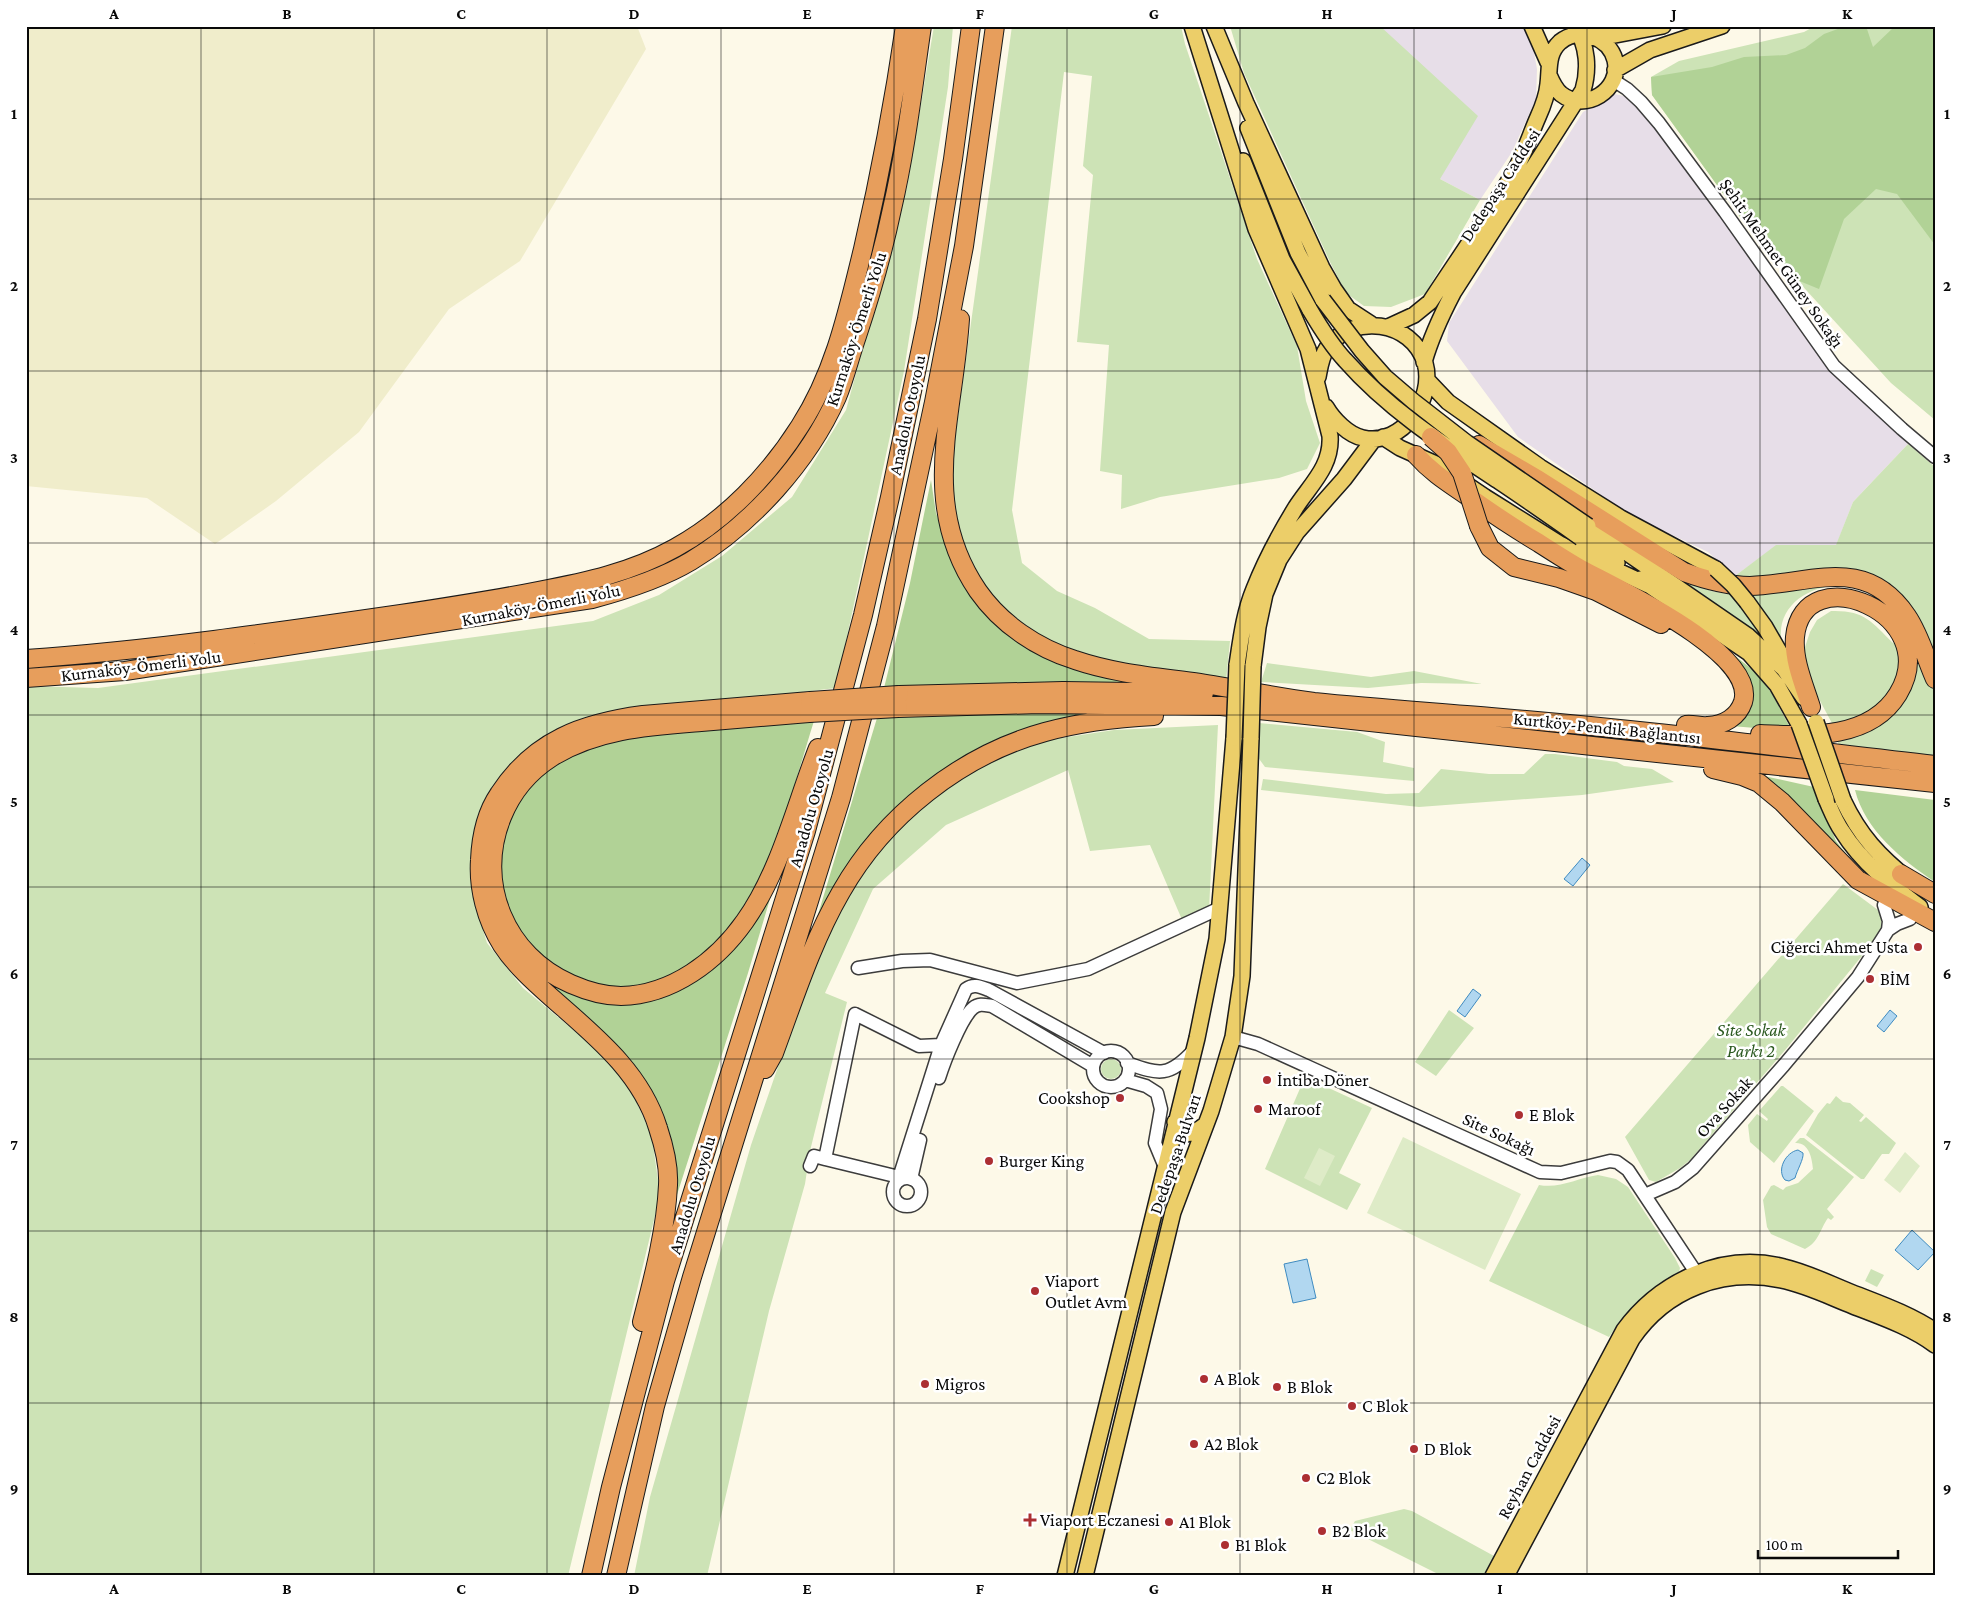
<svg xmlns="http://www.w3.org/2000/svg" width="1961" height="1602" font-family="'Crimson Pro',serif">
	<rect width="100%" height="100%" fill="#fdf9e8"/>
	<!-- industrial -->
	<path fill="#e7dee8" d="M1380,26h142l10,16 5,27 -1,30 -24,53 -32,48 -40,-21z
		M1614,94l16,3 30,34 175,238 73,75 -55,58 -17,44 -59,-1 -42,31 -27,-24 -78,-37 -112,-78 -71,-96 2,-18 134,-211z"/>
	<!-- farmland -->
	<path fill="#f0edcb" d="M26,26h611l9,23 -126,212 -71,48 -90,123 -83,69 -61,43 -68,-46 -121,-12z"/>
	<!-- green -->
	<path fill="#cde3b6" d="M934,26h19l-5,61 -44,284 -68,317 -212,25 -68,20 -46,32 -33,62 -5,67 15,49 36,45 77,64 31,38 21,47 8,58 -92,381h-542v-890l72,2 495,-67 66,-26 63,-39 70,-59 54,-87 61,-223z
		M1012,26h169l4,18 72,215 40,87 9,55 14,42 -13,26 -28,9 -119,19 -39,12 1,-34 -22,-4 9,-126 -32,-3 16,-167 -10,-9 9,-90 -28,-4 -52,438 10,53 35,28 38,17 54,31 81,2 -4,40 -113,-16 -55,-17 -53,-33 -17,-21 -25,-48 -10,-33 -3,-38z
		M1230,26h150l98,90 -38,63 40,21 -55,94 -34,13 -27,-1 -18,-13 -16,-31 -86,-189z
		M1815,26h120v394l-44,-37 -148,-162 -91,-126 -1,-18 28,-16 125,-29z
		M1908,444l27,23v191c-16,-39 -31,-82 -79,-87l-115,10 -6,-5 41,-31h60l17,-43z
		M1640,555l48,28 23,8 22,4 33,48z
		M1850,583l23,11c-11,-4 -22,-8 -34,-8 -29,-1 -60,19 -58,50 0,6 4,13 6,19l-40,-62z
		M1831,611c33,-1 40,10 62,32l5,-1 3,20 -4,20 -25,31 -38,14 -31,-58 1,-19 6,-18 7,-12z
		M1912,639l23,55v64l-96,-13 -2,-5 24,-6 18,-8 17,-15z
		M1267,663l104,14 43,-6 68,13 -61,-1 -53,5 -107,-6z
		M1259,723l98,9 28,10 -2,20 31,6v13l-149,-14 -8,-11z
		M1218,725l-9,185 -26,12 -33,-77 -60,6 -22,-81 -122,55 -73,64 -48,104 22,9 -37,149 -5,33 -36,127 -62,265h-73l16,-79 101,-352 68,-197 37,-71 43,-52 37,-33 58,-32 54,-20 66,-10z
		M1545,754h10l62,8 7,4 28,3 22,13 -92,13 -163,12 -158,-17 2,-11 123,15 33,-1 22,-24 48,5h35z
		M1843,884l35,26c5,9 4,15 1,25l-93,114 -96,111 -10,8 -24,14 -7,-2 -24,-43z
		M1449,1010l25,18 -38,48 -21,-14z
		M1101 1069a10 10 0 1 1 20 0a10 10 0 1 1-20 0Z
		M1305,1077l67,31 -33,65 22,11 -14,26 -82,-41z
		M1781,1086h2l31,25 -40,52 -24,-21 -2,-17 9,-11 10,7 1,-2 -9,-8z
		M1836,1096l7,6 7,1 14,12 -5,6 2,1 5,-5 30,26 -7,11h-7l-18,25h-3l-55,-44 12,-21 9,-11 3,1z
		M1800,1138h4l50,39 -27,32 7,8 -3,3 -3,-2c-8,11 -9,24 -23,31l-34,-15 -4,-7 -4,-27 8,-14 3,-1 9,5 3,-3 12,-4 15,-14c-1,-11 -4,-27 -18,-26z
		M1598,1175l18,4 12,8 47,71 5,10 -1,4c-29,16 -52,37 -70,65l-120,-56 50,-96c21,4 38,-7 59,-10z
		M1871,1269l13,6 -7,12 -12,-6z
		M1404,1509l8,2 82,45 -10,20h-42l-92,-46 5,-9z"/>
	<!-- forest -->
	<path fill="#b1d296" d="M1846,26h20l7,21 20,-19 5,-2h37v219l-38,-51 -21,-5 -32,30 -25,70 -22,-9 -54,-59 -91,-126 -1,-18 61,-10 32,-10 42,-2 19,-7 19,-14z
		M931,480l5,33 16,46 33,50 139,71 -1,2 -1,1 -238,5 26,-105z
		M1709,635l45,36 17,21 21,39 -61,-5 18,-14 3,-17 -6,-22 -38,-37z
		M1131,711l-49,6 -142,61 -126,150 63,-210 98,-5z
		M814,721c-24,76 -47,179 -111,232l1,3c-13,8 -27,21 -42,25 -15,5 -36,10 -52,7 -9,-2 -17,-5 -25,-8 -112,-36 -110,-188 -3,-229 33,-13 69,-16 104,-19 43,-5 85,-9 128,-11z
		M1746,772l68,15 22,54 18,23 23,22z
		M1855,790l80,10v82c-33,-22 -70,-52 -80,-92z
		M775,882l-27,91 -80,250 -8,-104 -122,-145 37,19 104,-6z"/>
	<!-- pitch -->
	<path fill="#deebc7" d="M1403,1137l118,57 -36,76 -118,-57z
		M1319,1148l16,8 -15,30 -16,-8z
		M1905,1152l15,14 -20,27 -16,-13z"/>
	<!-- water -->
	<path fill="#b1d7f0" stroke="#3f8bc0" d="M1582,858l8,7 -17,21 -9,-7z
		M1473,989l8,6 -16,22 -8,-6z
		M1890,1010l7,6 -13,16 -7,-6z
		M1798,1150l5,3c1,6 -6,17 -8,25l-6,3 -4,-1c-9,-10 1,-28 13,-30z
		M1912,1230l23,22 -17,18 -23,-20z
		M1307,1259l9,39 -23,5 -9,-39z"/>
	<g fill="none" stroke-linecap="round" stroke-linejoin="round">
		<!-- minor casing -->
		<g stroke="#3c3c3c" stroke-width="15">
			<path id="minor" d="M1613,80l14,9 14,13 18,21 66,89 109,154 68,63 33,28
				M1884,905l5,16 -1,9
				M858,968l44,-7 28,-1 87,23 71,-14 132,-61
				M1233,1037l25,7 282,128 21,1 49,-12 7,1 11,8 73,110
				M1093 1069a18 18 0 1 1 36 0a18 18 0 1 1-36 0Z
				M1127,1063c33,12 42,14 67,-13
				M939,1078c5,-16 22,-60 34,-70 6,-5 12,-3 19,-2l101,60
				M1125,1080l21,6 11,7 4,16 -6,34 10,24
				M825,1159l74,18
				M810,1166l4,-10 11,3 30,-145 64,32 22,-1
				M893 1192a14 14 0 1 1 28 0a14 14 0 1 1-28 0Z
				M911,1179l9,-39
				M898,1181l43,-136 25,-56c8,-6 15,-2 23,1l115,63
				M1645,1195l30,-13 18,-14 91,-103 74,-88 30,-47 9,-6 13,-5"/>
		</g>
		<!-- major casing -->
		<g stroke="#1a1a1a" stroke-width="18">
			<path id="major" d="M1192,26l64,203 52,120 22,87c2,30 -19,48 -34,71 -16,26 -31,54 -42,82 -10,24 -13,50 -17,76
				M1214,26l32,77 76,165 12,21 14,20 23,15
				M1532,26l16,36
				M1593,36h17l53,-10
				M1615,70l35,-20 72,-24
				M1248,128l50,125 25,47
				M1243,161l39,98 28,51
				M1388,327l26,-12 16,-13c28,-43 58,-85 84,-130 10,-17 16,-37 24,-55 5,-11 9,-22 10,-33 2,-16 -1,-30 12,-42 19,-16 49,-5 55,18 7,30 -30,53 -54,34 -6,-5 -9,-12 -12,-19
				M1424,362c7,-25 17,-46 29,-69l130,-203c6,-20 5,-45 -8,-63
				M1318,377c2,-10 3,-20 9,-29 25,-35 85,-28 98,15 10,35 -22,84 -62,75 -15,-3 -30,-19 -37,-31
				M1428,381l20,21 92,65 81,51 95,51
				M1383,437l17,11 36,16 49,33 75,47 88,41
				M1588,526l160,110 36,33 20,29
				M1581,538l36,25
				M1640,579l109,74 28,32 22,39
				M1747,602l18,25 22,38
				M1253,666l5,-39 7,-33 14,-34 18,-28 47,-53 30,-40
				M1826,799c5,11 9,22 16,32 20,32 49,54 78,76
				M1843,800c17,36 36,56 67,81
				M1175,1122c9,17 17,13 30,3
				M1065,1576l132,-538 20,-99 17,-201
				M1085,1576l88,-364 38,-101 22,-74 9,-61 9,-238
				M1493,1576l131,-246c36,-49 99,-79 160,-63 22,5 44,16 64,24 30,12 60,22 87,40
				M1506,1576l126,-237c34,-50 91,-71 149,-59 25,5 49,17 72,26 28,11 58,21 82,39"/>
		</g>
		<!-- highway casing -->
		<g stroke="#1a1a1a" stroke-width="20">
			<path id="highway" d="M960,319c-6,97 -42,184 18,272 23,33 59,57 97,69 41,14 83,17 125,23 38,6 76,14 114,19 59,6 118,10 177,15 149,12 296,31 444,48
				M1479,445l60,35 145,92c22,8 43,14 66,14 61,-2 115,-32 157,30 13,19 19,43 28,63
				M1416,455c15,17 31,27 50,40 24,17 48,33 73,48 14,9 28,18 42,26 35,19 177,84 162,133 -5,15 -19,23 -35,24 -7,1 -15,-2 -22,-1
				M1479,526l11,22 24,19 45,11 37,13 65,33
				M26,659c126,-9 251,-27 375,-45 46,-7 92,-14 137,-23 48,-9 94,-19 137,-43 51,-28 94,-73 125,-122 35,-54 48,-116 63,-177 17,-74 31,-148 42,-223
				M26,678l99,-7 467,-72c34,-9 69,-20 99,-38 61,-37 117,-99 146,-164 8,-19 13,-41 20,-61 14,-42 26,-84 35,-127 14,-60 21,-122 30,-183
				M899,695l164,-4 141,2
				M898,708l141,-4 182,2 714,77
				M809,713c-36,3 -72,6 -108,9 -51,4 -104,7 -149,35 -22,14 -40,35 -50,60 -27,66 4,139 69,167 16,7 33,12 50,12 51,-1 96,-35 124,-75 35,-49 51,-117 73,-173
				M1760,734c48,2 110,6 138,-40 48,-80 -95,-139 -103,-57 -2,23 9,48 16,70
				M1713,769l29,7 17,7 23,19 76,78 77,42
				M1901,874l34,20
				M765,1069l9,-16c20,-54 38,-111 67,-161 43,-76 120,-137 204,-160 36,-10 72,-14 109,-16
				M642,1322c11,-43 24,-92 26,-137 1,-18 -4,-39 -10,-57 -17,-56 -64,-93 -106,-130 -18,-16 -37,-33 -50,-53 -16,-25 -24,-57 -22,-85 1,-24 6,-47 19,-66 35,-54 84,-71 144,-79l167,-14
				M591,1576l20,-89 54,-206 141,-450 57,-216 27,-118 37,-178 26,-160 18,-133
				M616,1576l39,-170 37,-129 149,-479 45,-172 48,-224 30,-156 31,-220"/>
		</g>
		<!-- minor -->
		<use href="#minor" stroke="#fff" stroke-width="12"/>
		<!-- major -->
		<use href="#major" stroke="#ecce69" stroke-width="15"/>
		<!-- highway -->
		<use href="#highway" stroke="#e79e5c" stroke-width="18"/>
		<!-- major-bridge casing -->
		<g stroke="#1a1a1a" stroke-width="18" stroke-linecap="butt">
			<path id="major-bridge" d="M1323,300l39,51 23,26 28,24 54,42 121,83
				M1310,310c10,17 21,35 35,50 44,50 99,85 155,122 27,18 54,37 81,56
				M1716,569l17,16 14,17
				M1816,722l27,78
				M1799,724l27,75
				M1234,738l3,-73
				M1251,738l2,-72"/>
		</g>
		<!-- highway-bridge casing -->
		<g stroke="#1a1a1a" stroke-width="20" stroke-linecap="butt">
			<path id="highway-bridge" d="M1431,437l17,15 14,21 17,53
				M810,701l89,-6
				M809,713l89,-5"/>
		</g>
		<!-- major-bridge -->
		<use href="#major-bridge" stroke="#ecce69" stroke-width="15"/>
		<!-- highway-bridge -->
		<use href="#highway-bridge" stroke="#e79e5c" stroke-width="18"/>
	</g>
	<!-- grid -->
	<path fill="none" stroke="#090909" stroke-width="1" stroke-opacity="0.55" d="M201,26v1550M374,26v1550M547,26v1550M721,26v1550M894,26v1550M1067,26v1550M1240,26v1550M1414,26v1550M1587,26v1550M1760,26v1550M26,199h1909M26,371h1909M26,543h1909M26,715h1909M26,887h1909M26,1059h1909M26,1231h1909M26,1403h1909"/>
	<!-- markers -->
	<g fill="#ac2f33" stroke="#fff" stroke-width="2">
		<circle cx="1918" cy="947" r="5"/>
		<circle cx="1870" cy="979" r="5"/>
		<circle cx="1267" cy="1080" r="5"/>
		<circle cx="1120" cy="1098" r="5"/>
		<circle cx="1258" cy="1109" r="5"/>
		<circle cx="1519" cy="1115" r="5"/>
		<circle cx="989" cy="1161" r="5"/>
		<circle cx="1035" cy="1291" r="5"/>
		<circle cx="1204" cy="1379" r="5"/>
		<circle cx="925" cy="1384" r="5"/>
		<circle cx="1277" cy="1387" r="5"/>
		<circle cx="1352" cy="1406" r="5"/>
		<circle cx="1194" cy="1444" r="5"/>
		<circle cx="1414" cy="1449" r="5"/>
		<circle cx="1306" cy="1478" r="5"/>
		<path d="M1027.5 1512.5h5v5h5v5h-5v5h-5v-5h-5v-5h5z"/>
		<circle cx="1169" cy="1522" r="5"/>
		<circle cx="1322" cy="1531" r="5"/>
		<circle cx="1225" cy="1545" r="5"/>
	</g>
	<g text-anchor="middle" stroke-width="5" stroke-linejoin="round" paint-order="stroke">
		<!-- street labels -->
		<g font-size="18" fill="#090909" stroke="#fff">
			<text transform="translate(1500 185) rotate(-57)" y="6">Dedepaşa Caddesi</text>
			<text transform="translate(1782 263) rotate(55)" y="6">Şehit Mehmet Güney Sokağı</text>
			<text transform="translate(856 329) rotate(-72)" y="6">Kurnaköy-Ömerli Yolu</text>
			<text transform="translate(907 415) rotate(-78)" y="6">Anadolu Otoyolu</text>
			<text transform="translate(541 605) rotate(-11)" y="6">Kurnaköy-Ömerli Yolu</text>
			<text transform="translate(141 666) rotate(-7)" y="6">Kurnaköy-Ömerli Yolu</text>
			<text transform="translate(1607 728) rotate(6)" y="6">Kurtköy-Pendik Bağlantısı</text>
			<text transform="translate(811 808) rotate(-74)" y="6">Anadolu Otoyolu</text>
			<text transform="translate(1724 1107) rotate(-48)" y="6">Ova Sokak</text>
			<text transform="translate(1499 1134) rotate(25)" y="6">Site Sokağı</text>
			<text transform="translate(1175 1154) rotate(-71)" y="6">Dedepaşa Bulvarı</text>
			<text transform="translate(692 1195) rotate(-73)" y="6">Anadolu Otoyolu</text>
			<text transform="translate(1529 1467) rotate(-62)" y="6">Reyhan Caddesi</text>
		</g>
		<!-- poi labels -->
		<g font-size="18" fill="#090909" stroke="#fff" text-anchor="start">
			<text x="1908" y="953" text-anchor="end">Ciğerci Ahmet Usta</text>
			<text x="1880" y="985">BİM</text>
			<text x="1277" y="1086">İntiba Döner</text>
			<text x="1110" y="1104" text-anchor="end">Cookshop</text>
			<text x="1268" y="1115">Maroof</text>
			<text x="1529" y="1121">E Blok</text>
			<text x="999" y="1167">Burger King</text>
			<text x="1045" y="1287">Viaport<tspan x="1045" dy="21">Outlet Avm</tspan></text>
			<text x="1214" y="1385">A Blok</text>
			<text x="935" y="1390">Migros</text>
			<text x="1287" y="1393">B Blok</text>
			<text x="1362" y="1412">C Blok</text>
			<text x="1204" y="1450">A2 Blok</text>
			<text x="1424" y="1455">D Blok</text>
			<text x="1316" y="1484">C2 Blok</text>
			<text x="1040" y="1526">Viaport Eczanesi</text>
			<text x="1179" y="1528">A1 Blok</text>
			<text x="1332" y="1537">B2 Blok</text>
			<text x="1235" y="1551">B1 Blok</text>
		</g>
		<!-- park labels -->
		<g font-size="18" font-style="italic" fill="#2c5a21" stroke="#fff">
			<text x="1751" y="1036">Site Sokak<tspan x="1751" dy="21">Parkı 2</tspan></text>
		</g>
	</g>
	<!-- border -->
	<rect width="1961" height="1602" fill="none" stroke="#ffffff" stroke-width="55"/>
	<!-- scale -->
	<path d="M1758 1550v8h140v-8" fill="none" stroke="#090909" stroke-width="2.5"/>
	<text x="1766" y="1550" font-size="15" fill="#090909" stroke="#ffffff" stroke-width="4" paint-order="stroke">100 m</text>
	<rect x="28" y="28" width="1906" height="1546" fill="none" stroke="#090909" stroke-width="2"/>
	<g font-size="16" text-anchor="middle" font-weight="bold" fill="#090909">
		<text x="114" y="19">A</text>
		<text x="287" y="19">B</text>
		<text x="461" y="19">C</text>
		<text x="634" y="19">D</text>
		<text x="807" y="19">E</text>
		<text x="980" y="19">F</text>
		<text x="1154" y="19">G</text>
		<text x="1327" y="19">H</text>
		<text x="1500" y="19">I</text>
		<text x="1674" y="19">J</text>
		<text x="1847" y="19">K</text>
		<text x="14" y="119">1</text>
		<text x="1947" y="119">1</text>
		<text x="14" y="291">2</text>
		<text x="1947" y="291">2</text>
		<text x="14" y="463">3</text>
		<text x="1947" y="463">3</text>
		<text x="14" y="635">4</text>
		<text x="1947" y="635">4</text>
		<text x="14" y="807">5</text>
		<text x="1947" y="807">5</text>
		<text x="14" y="979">6</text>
		<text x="1947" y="979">6</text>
		<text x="14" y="1150">7</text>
		<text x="1947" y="1150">7</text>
		<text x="14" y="1322">8</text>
		<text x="1947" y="1322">8</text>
		<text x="14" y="1494">9</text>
		<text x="1947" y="1494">9</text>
		<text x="114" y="1594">A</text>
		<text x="287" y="1594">B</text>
		<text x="461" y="1594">C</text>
		<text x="634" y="1594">D</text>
		<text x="807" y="1594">E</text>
		<text x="980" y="1594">F</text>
		<text x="1154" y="1594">G</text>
		<text x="1327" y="1594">H</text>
		<text x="1500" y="1594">I</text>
		<text x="1674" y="1594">J</text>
		<text x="1847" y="1594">K</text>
	</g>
</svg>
